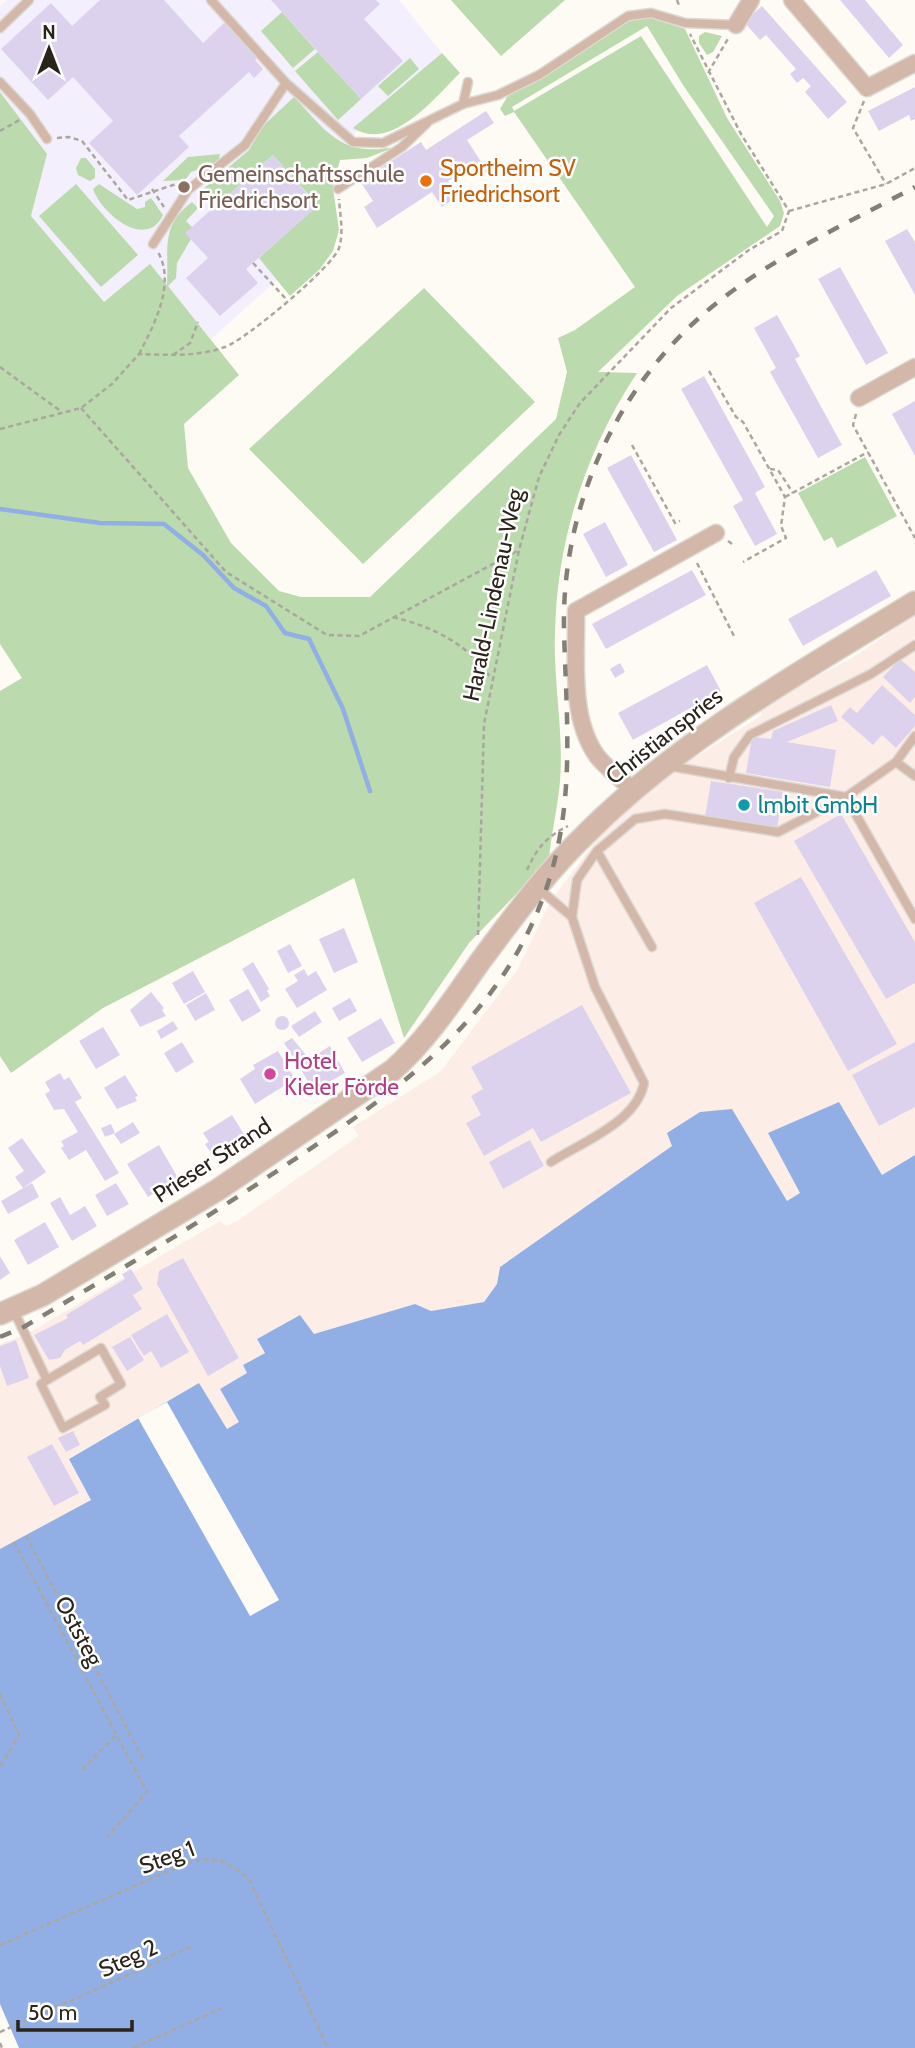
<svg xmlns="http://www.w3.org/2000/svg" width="915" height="2048" font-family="Cabin,sans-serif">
	<rect width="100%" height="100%" fill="#fefbf5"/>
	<!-- industrial -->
	<path fill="#fceee7" d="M915,615v540l-33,20 -43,-73 -38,91 -15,8 -54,-92 -59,37 -173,121 -3,17 -13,18 -53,9 -16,-7 -101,30 -14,-19 -43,24 8,14 -22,12 4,8 -26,16 19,33 -13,7 -28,-45 -130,74 22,42 -91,49v-205l25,-9 195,-114 6,5 11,-5 121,-85 -5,-9 88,-56 76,-101 34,-70 51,-67 64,-57 96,-61 -3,-8 93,-49z"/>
	<!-- education -->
	<path fill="#f3effc" d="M7,0h392l43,53 -115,106 5,57 -27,39 -94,84 -61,-74 -46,37 -73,-86 16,-62 -47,-62v-86z"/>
	<!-- green -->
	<path fill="#bbdaad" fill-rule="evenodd" d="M451,0h114l-64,56z
		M282,12l33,37 -22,19 -32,-37z
		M648,17l37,12 42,89 53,83 4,12 -4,13 -103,70 -79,76 39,1c-51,77 -80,166 -82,259 -2,49 9,100 5,149 -2,26 -9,52 -11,79l-80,83 -65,95 -50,-160 -251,130 -92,65 -11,-17v-365l22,-13 -22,-34v-552l47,62 -16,62 73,86 46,-38 17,21c2,-36 -7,-59 25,-83l6,6 -12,13 6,6 -1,12 -14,24 -1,15 -8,8 71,89 -55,49 4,44 43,75 48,48 22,6h69l186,-178 11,-47 -9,-34 17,-8 60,-43 -121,-175 -9,4 -5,-7 7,-12 121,-77zM647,26l36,59 91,131 -7,11 -126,-191 -127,75 -2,-4z
		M705,32l17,4 -9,16 -6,3 -8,-12v-7z
		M318,52l43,47 -23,21 -43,-49z
		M442,53l18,20c-25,24 -68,80 -107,55z
		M410,58l9,11 -31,27 -10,-10z
		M294,97c34,36 47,60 101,50l-28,11 -27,2 -7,28 6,42 -6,21 -13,18 -30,27 -31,-38 59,-53 -45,-50 -57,51 -14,-16 47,-40 14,-24z
		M220,154l-2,8 -27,10 -6,8 -22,1 25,-24z
		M81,158h5l9,11v9l-5,3 -12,-6 -2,-7z
		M76,184l62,71 -37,32 -62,-71z
		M99,184l38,25 8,-2v-5l6,-4 12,17c-17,36 -62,-2 -70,-26z
		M424,288l111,114 -172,162 -114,-115z
		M865,457l32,59 -60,32 -5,-11 -8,4 -26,-48z"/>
	<!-- water -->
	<path fill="#91afe5" d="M839,1102l43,73 33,-20v893h-896l-19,-44v-455l91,-49 -22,-41 130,-76 28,46 12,-7 -19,-33 27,-16 -4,-8 22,-12 -8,-14 43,-24 14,19 101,-30 16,7 53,-9 13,-18 3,-17 172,-121 -5,-13 33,-21 32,-3 55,92 13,-8 -32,-60z"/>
	<!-- pier -->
	<path fill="#fefbf5" d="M167,1402l112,198 -29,16 -112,-198z"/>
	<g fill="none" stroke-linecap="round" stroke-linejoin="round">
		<!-- stream -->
		<path stroke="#91afe5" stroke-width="4.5" d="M0,509l100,14 64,1 39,31 31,33 32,18 19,27 24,6 34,70 27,82"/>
	</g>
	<!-- building -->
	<path fill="#ddd2ee" d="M100,0h64l39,43 22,-21 33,35 -3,3 8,9 -9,9 -5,-6 -70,64 10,11 -52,48 -48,-52 24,-22 -40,-44 -25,23 -47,-51 50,-46 21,23z
		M271,0h105l4,4 -16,15 39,42 -42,38z
		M840,0h25l38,45 -14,13z
		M762,6l85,96 -19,17 -23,-27 6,-6 -8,-8 -6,5 -7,-9 6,-5 -30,-34 -6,5 -16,-18z
		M915,87v32l-4,2 -2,-6 -30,16 -11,-20z
		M486,111l8,12 -27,17 20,31 -9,6 -7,-11 -23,15 10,15 -16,11 -10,-15 -55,36 -13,-21 9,-6 -13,-20 61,-39 5,8z
		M273,155l45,51 -72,63 12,14 -38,33 -34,-38 22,-20 -23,-25z
		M907,229l8,13v53l-30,-54z
		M840,267l48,86 -22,12 -48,-86z
		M777,315l23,41 -5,3 47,86 -24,13 -48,-86 6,-4 -22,-40z
		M704,376l61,111 -10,6 22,41 -22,12 -22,-40 10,-6 -62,-111z
		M915,401v55l-23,-42z
		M631,455l46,85 -23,12 -47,-84z
		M605,522l23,43 -22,12 -23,-43z
		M692,570l14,25 -100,54 -14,-25z
		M876,570l15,26 -88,50 -15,-27z
		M900,659l15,13v25l-5,6 -27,-26z
		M620,663l5,9 -10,6 -5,-9z
		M707,665l14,26 -88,49 -15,-27z
		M882,685l33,30v11l-19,22 -14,-13 -9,10 -32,-28 9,-10 7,6z
		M831,705l7,16 -51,21 49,8 -6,37 -84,-14 6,-36 19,2 2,-8z
		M711,781l72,11 -6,37 -72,-12z
		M841,814l74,128v41l-29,16 -92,-158z
		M801,877l96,167 -49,27 -94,-168z
		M344,928l14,34 -24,11 -15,-34z
		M290,944l12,22 -14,7 -11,-22z
		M253,962l16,27 -2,2 3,5 -9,6 -19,-33z
		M304,969l4,7 8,-5 11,19 -30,18 -12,-19 13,-8 -4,-6z
		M193,971l12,21 -21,12 -12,-21z
		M248,989l13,22 -19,11 -13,-22z
		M151,992l13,16 -2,2 4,6 -26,11 -10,-17z
		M206,993l9,17 -20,11 -9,-16z
		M350,998l7,13 -18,10 -7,-13z
		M582,1005l49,88 -90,49 -8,-14 -49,28 -18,-33 15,-8 -10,-19 12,-7 -12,-22z
		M315,1011l7,11 -23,15 -8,-11z
		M275 1023a7 7 0 1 1 14 0a7 7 0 1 1-14 0Z
		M381,1018l14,25 -33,19 -15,-24z
		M173,1021l5,8 -17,10 -4,-8z
		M103,1027l17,28 -24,14 -17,-28z
		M292,1038l20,24 -11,7 -17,-26z
		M182,1042l12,20 -18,11 -12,-20z
		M915,1042v65l-36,19 -27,-51z
		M330,1046l15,27 -32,18 -11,-20 20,-12 -3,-6z
		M278,1051l17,28 -40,25 -15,-25 15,-10 -2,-4z
		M60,1073l4,7 5,-3 13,21 -7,4 44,71 -14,8 -19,-31 -17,10 -8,-12 3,-2 -3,-5 17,-9 -14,-23 -10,1 -9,-16 5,-3 -5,-9z
		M125,1075l13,21 -3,1 2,4 -20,8 -13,-21z
		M232,1115l15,24 -7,5 3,5 -13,8 -3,-5 -13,6 -9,-14 4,-2 -6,-9z
		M133,1122l7,11 -19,11 -7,-10z
		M111,1124l4,9 -10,4 -4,-9z
		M22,1138l24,34 -23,16 -8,-11 9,-6 -16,-23z
		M530,1140l14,26 -41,23 -14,-27z
		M159,1145l19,33 -30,19 -21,-33z
		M32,1183l7,14 -31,17 -7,-13z
		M116,1183l13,21 -22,12 -12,-21z
		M60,1197l10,18 15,-9 12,20 -25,15 -22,-38z
		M45,1222l14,25 -31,18 -14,-25z
		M0,1256l10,17 -10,7z
		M183,1258l56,100 -31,18 -51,-92 2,-13z
		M131,1269l12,20 -10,6 9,14 -59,36 -3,-4 -15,9 -5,8 -11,2 -15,-25 34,-17 -2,-3 59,-36 -3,-5z
		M167,1314l22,38 -28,16 -10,-17 -7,5 -13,-21z
		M130,1337l14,23 -17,11 -15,-24z
		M16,1340l13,38 -22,8 -7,-20v-20z
		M73,1431l7,14 -14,7 -8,-14z
		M52,1444l27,49 -25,13 -27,-49z"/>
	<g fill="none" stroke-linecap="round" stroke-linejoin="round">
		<!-- service casing -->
		<g stroke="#dcd8d2" stroke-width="11">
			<path id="service" d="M211,0l75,83 67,59 30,1 80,-39 35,-9 41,-20 89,-59 23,-3 34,10 51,2
				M0,28l29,-28
				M0,82l30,32 17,25
				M463,104l5,-22
				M338,189l64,-42 25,-24
				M153,244l35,-54 57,-45 41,-62
				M896,762l19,-26
				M669,766l177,31 50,-35 19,14
				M729,778l5,-21 16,-22 121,-61 44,-29
				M597,851l55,96
				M538,888l34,29 5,-37 20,-29 38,-32 30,-5 113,18 68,-35 69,122
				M551,1162c31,-20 86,-40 93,-79l-49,-96 -23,-70
				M13,1309l34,71 -6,4 22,44 42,-23 -5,-8 21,-13 -20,-36 -54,32"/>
		</g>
		<!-- minor casing -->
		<g stroke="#dcd8d2" stroke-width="19">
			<path id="minor" d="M792,0l75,88 48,-25
				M736,25l15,-25
				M859,398l56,-31
				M633,791c-11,-12 -26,-22 -36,-35 -28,-39 -20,-99 -21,-145l140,-78"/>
		</g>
		<!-- tertiary casing -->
		<g stroke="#dcd8d2" stroke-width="24">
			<path id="tertiary" d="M0,1314l43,-19 176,-106 174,-119c36,-32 61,-72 89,-111 32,-43 66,-89 105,-126 95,-95 214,-161 328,-231"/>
		</g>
		<!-- path -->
		<path stroke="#aba69f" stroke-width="2.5" stroke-dasharray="5 3.5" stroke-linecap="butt" d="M677,0l3,8
			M708,73l21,-36
			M864,101l-11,27 33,56
			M0,131l21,-12
			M57,138l12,-1 13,4 46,59 51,-17
			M152,189l12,18
			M789,211l97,-27 29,-16
			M253,263l33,36
			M139,354c15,-29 37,-70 19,-102
			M173,355l17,-12 8,-21
			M0,367l62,45
			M709,371l27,46 7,5 42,75 -4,29 5,12 -43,24
			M81,408l145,164 101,63 32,1 160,-86
			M856,414l-3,11 62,113
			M0,429l81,-21 31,-24 27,-30c28,1 59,3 86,-7 20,-7 108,-80 114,-99 5,-15 1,-33 0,-49
			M632,445l43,78 5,-2
			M770,469l8,1 15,23
			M785,497l83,-45
			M728,541l7,5
			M697,563l37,73
			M393,617c42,11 72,25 98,61
			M527,870c10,-22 19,-33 41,-44
			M478,935l6,-211 35,-174 20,-73 20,-42 21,-32 91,-95 78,-58 33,-19 7,-20 -48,-77 -51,-100
			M26,1536l117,223
			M14,1542l133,250 -40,45
			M0,1694l19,41 -19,32
			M82,1770l34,-35
			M0,1945l180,-79c33,-12 43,-8 69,13l79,169
			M0,2032l193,-86
			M0,2043l2,5
			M133,2048l89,-40"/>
		<!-- service -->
		<use href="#service" stroke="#d3b7a8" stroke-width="8"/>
		<!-- minor -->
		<use href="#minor" stroke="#d3b7a8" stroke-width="16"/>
		<!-- tertiary -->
		<use href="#tertiary" stroke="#d3b7a8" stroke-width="21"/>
		<!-- rail -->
		<path stroke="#847f76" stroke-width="4.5" stroke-dasharray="12 12" stroke-linecap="butt" d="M0,1337l22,-9c88,-52 176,-104 261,-161 99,-66 197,-131 249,-243 46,-99 35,-188 32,-293 -3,-127 55,-251 154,-329 59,-47 132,-80 197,-115"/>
	</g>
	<!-- markers -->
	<circle fill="#e8710a" stroke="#fff" stroke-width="2.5" cx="426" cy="181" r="7"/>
	<circle fill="#8d6e63" stroke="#fff" stroke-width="2.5" cx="184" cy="187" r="7"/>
	<circle fill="#0f9aa8" stroke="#fff" stroke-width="2.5" cx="744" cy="805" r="7"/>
	<circle fill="#d1479c" stroke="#fff" stroke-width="2.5" cx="270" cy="1074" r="7"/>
	<g text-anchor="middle" stroke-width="5" stroke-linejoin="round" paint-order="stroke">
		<!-- food labels -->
		<g font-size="23" fill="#c56008" stroke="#fff" text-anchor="start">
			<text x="440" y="176">Sportheim SV<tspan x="440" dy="26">Friedrichsort</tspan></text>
		</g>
		<!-- education labels -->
		<g font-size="23" fill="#785e54" stroke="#fff" text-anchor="start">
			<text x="198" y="182">Gemeinschaftsschule<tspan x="198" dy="26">Friedrichsort</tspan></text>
		</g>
		<!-- street labels -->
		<g font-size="23" fill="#2a2319" stroke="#fff">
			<text transform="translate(493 595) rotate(-78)" y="8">Harald-Lindenau-Weg</text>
			<text transform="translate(664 736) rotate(-38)" y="8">Christianspries</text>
			<text transform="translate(212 1160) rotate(-33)" y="8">Prieser Strand</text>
			<text transform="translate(79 1631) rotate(62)" y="8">Oststeg</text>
			<text transform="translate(167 1857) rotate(-20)" y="8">Steg 1</text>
			<text transform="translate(128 1958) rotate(-24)" y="8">Steg 2</text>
		</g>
		<!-- culture labels -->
		<g font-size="23" fill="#0d838f" stroke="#fff" text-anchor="start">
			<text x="758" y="813">lmbit GmbH</text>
		</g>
		<!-- hotel labels -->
		<g font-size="23" fill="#b23c85" stroke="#fff" text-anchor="start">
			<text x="284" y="1069">Hotel<tspan x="284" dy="26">Kieler Förde</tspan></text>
		</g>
	</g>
	<!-- north arrow -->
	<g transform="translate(49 49)" stroke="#ffffff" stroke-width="5" paint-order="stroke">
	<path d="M0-5L12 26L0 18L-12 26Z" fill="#2a2319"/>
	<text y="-10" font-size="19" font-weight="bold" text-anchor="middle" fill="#2a2319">N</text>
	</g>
	<!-- scale -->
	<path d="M18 2020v10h114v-10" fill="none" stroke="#2a2319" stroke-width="3.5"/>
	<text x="28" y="2020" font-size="21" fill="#2a2319" stroke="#ffffff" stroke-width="5" paint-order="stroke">50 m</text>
</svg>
